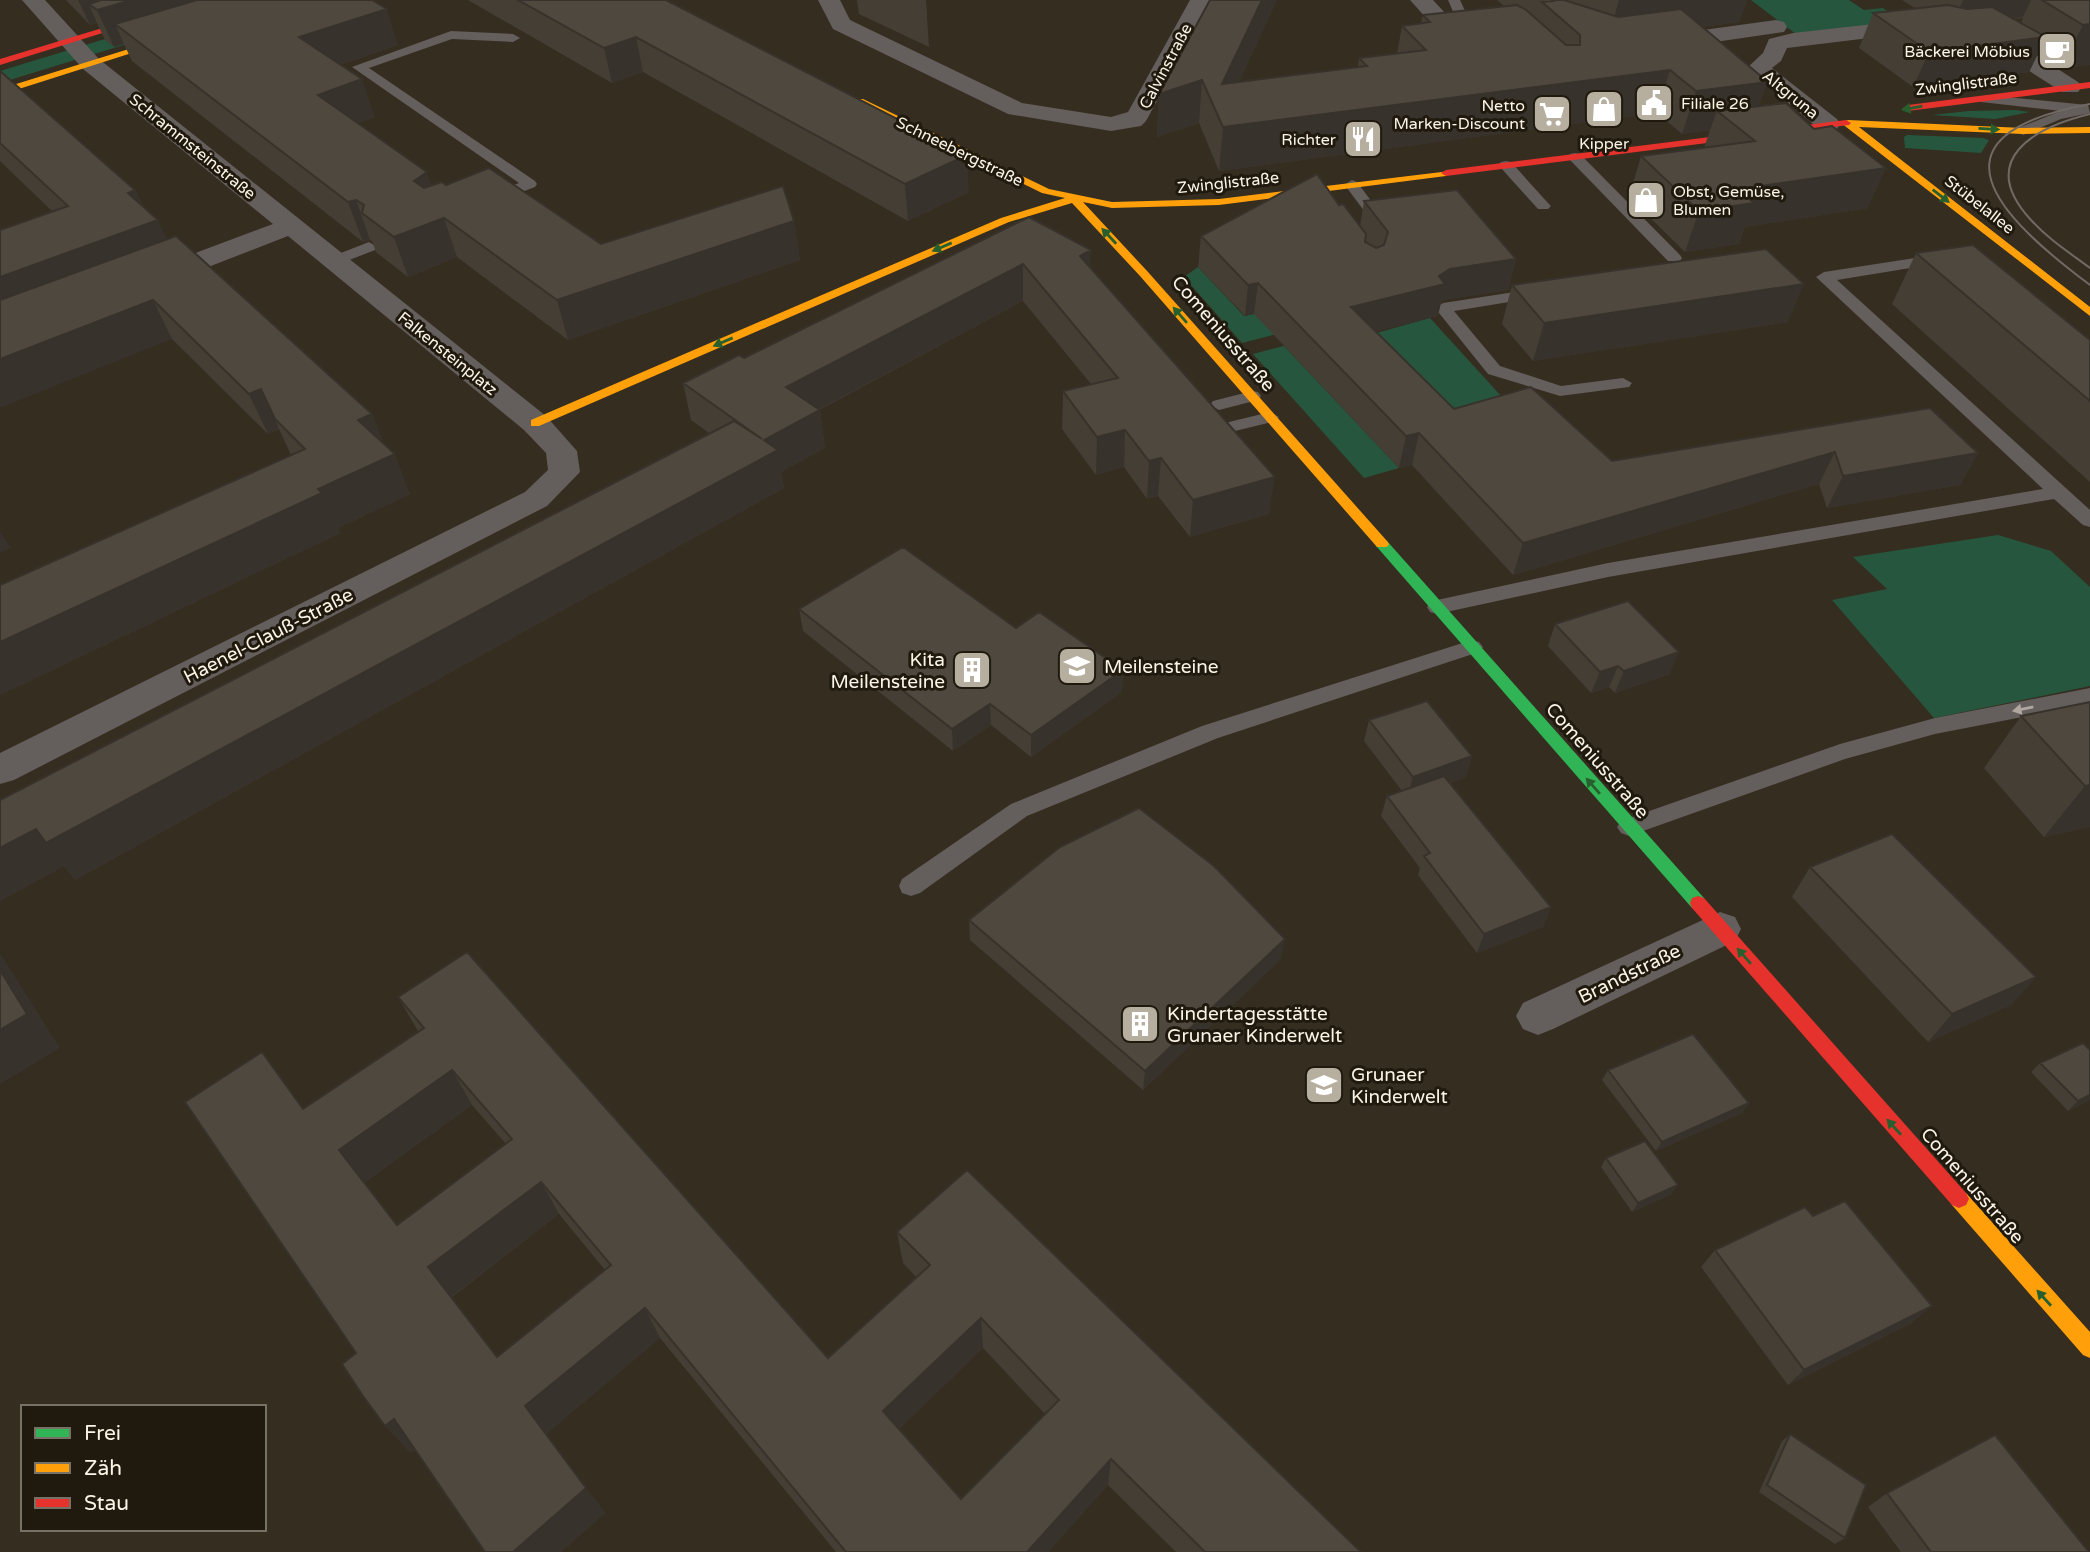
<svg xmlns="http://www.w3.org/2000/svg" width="2090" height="1552" font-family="'Varela Round',sans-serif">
	<rect width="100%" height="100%" fill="#352d20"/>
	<!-- green -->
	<path fill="#26573e" d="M233,0h37l-270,83v-12z
		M1751,0h98l15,10 19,-2 19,13 -106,13z
		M2015,110l15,2 -35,7 -63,-4 37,-4z
		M1907,135l76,3 6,2 -8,13 -76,-5 -1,-11z
		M1198,267l46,49 68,-16 22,19 -92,24 -58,-66z
		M1430,318l92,101 -75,23 -99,-101z
		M1284,346l115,122 -35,10 -111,-124z
		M1998,535l53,16 39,36v99l-156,32 -102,-118 55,-11 -34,-32z"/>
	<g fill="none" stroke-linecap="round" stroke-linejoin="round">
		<!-- lane -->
		<path fill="#645e5c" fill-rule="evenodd" d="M1448,0h12l6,13 -1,3h-10z
			M451,31l62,3 7,4 -7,4 -61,-3 -83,29 166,113 2,3 -2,3 -40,15h-10l-3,-3 3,-3 34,-13 -167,-116z
			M1986,95l102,10 2,8 -29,6 -38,16 -7,-4 2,-3 43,-17 -80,-9 -2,-3z
			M1575,153l5,1 100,101 2,3 -2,3h-12l-98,-101 -2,-3 2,-3z
			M1506,161l5,1 37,41 3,3 -3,3h-10l-37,-41 -2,-3 2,-3z
			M1352,180l5,2 18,24 3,3 -3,3h-10l-18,-24 -3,-3z
			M369,242l8,5 -2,3 -41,16 -8,-5 2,-3z
			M1941,254l8,5 -2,3 -110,18 253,230v17l-7,-2 -29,-26 -446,78 -171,37 -7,-2 -3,-5 3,-5 7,-2 171,-37 435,-74 -227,-212 8,-5z
			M1540,288l8,5 -2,3 -92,15 46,55 61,20 62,-8 9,5 -3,4 -69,9 -72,-22 -53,-66 8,-5z
			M1252,391l6,1 3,4 -3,4 -39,10 -9,-5 3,-4z
			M1270,412l9,5 -3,4 -41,10 -9,-5 3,-4z
			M1472,640l7,2 4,5 -4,5 -261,86 -191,78 -107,77 -9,3 -9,-3 -3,-7 3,-7 109,-75 191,-78z
			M2090,688v16l-155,30 -90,25 -216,77 -8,-3 -4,-6 4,-6 219,-77 95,-26z"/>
		<!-- street -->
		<path fill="#645e5c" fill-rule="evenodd" d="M22,0h23l54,59 447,357 31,35 3,21 -33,34 -533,274 -14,4v-31l525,-261 23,-22 -2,-17 -22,-23 -236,-194 -126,49 -10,2 -10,-2 -4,-6 4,-6 131,-49 -190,-155z
			M818,0h22l10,20 172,83 89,14 17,-5 62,-112h22l-66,121 -5,5 -30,5 -103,-17 -175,-85z
			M1410,0h23l13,14 -3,5h-16z
			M1919,19l8,2 3,5 -3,5 -140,17 -6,13 -9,7 65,51 3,5 -3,5 -9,2 -9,-2 -72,-61 16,-15 6,-14 24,-6z
			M1776,20l8,2 3,5 -3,5 -110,16 -8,-2 -3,-5 3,-5 8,-2z
			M1991,29l8,2 79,51 4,5 -4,5h-16l-79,-51 -3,-5 3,-5z
			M1720,912l15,5 6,12 -6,12 -182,88 -15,6 -15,-6 -7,-13 7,-13z"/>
		<!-- fast -->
		<path fill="#30b455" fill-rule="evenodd" d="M1382,540l5,1 317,357 2,5 -2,5 -6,2 -6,-2 -315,-361 -2,-3z"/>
		<!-- slow -->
		<path fill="#ff9f0a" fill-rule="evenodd" d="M174,35l8,2 -182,58v-6z
			M857,99h6l186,90 63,13 107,-3 231,-28 1,2 -5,3 -227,29 -107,3 -29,-6 65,70 239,269 2,3 -2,3h-10l-237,-271 -68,-73 -63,19 -470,204h-8v-6l470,-202 64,-20 -23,-5 -185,-90z
			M1848,120l175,8 67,-1v6l-67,1 -164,-7 231,180v9l-249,-193z
			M1959,1190l7,3 124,139v26l-7,-3 -131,-150 -3,-6 3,-6z"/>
		<!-- jam -->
		<path fill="#e5322d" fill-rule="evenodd" d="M195,0h13l-208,65v-6z
			M2090,82v6l-182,23 -5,-3 5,-3z
			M1846,120l5,3 -2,2 -403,51 -5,-3 5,-3z
			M1698,896l6,2 262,295 3,6 -3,6 -7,3 -7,-3 -260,-297 -2,-5 2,-5z"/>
		<!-- tram -->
		<path stroke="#706964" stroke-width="2" d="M2090,104c-172,32 -91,113 0,181
			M2090,114c-57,14 -114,46 -59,106 17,19 39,33 59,48"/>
	</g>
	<!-- wall -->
	<path fill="#443e35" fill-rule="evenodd" d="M66,0h306l26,45 -58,20 35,52 -17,6 74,63 14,-1 155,59 193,-23 6,39 -232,80 -111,-83 -49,20 -32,-25 -4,-11 -2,-1 -7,2 -231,-181 -8,-17 -10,3 -9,-7 -8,-17 -7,2z
		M468,0h198l303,192 -61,29 -265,-149 -31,11z
		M857,0h69l3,47 -70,-33z
		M1277,0l-38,82 119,-15 1,-9 38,-4 5,-28 19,-3 2,-8 81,-9 -7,-6h250l-8,22 -37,5 57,79 109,102 -123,19 -6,17 -54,8 -56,-55 12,-41 63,-8 6,-18 -28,4 -25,-21 -438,58 -20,-48 -42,14 2,-43z
		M1902,0h188v65l-29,3 -23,-14 -9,18 -116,15 -54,-39 14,-35 42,-5zM2023,18l-2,5 -7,-4z
		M0,71l135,119 8,16 24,34 205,174 12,30 26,50 -72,34 2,5 -340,162v-110l291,-130 -12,-26 -11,5 -96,-95 -119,-127 -53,-51z
		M1364,201l152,58 -8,31 -65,10 -2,2 -3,14 -62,15 78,78 158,52 318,-53 48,45 -18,32 -133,23 -8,-24 -306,91 -101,-110 -13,3 -145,-154 -9,2 -47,-49 3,-31 138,-31 21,21z
		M1029,217l62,51 178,246 -79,23 -32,-41 -11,3 -23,-32 -28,8 -34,-46 1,-38 28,-7 -68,-83 -204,109h1l5,38 -44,24 3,16 -709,392 -11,-14 -64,35v-101l709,-367 -18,-13 -8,-37 61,-25z
		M1916,253l174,87v142l-198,-178z
		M1512,285l276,37 -255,39 -31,-37z
		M799,609l217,19 107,42 -1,22 -91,65 -40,-32 -38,26 -150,-120z
		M1555,624l115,50 -55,19 -6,-6 -18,6 -43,-47z
		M2090,702v125l-46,10 -60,-69 37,-52z
		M1369,720l103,36 -6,21 -16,6 101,124 -8,20 -66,26 -59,-78 2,-7 -39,-52 6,-20 15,-5 -38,-50z
		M1810,867l226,110 -25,28 -83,37 -136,-145z
		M969,920l312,39 -138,131 -173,-150z
		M398,997l430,361 89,-80 -14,-15 -6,-31 464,320h-185l-68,-67 -60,67h-212l-176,-214 -114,96 59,79 -44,39h-76l-70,-102 -4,3 -26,-27 -29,-73 -53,-245 115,-77zM472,1105l34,39 -109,81 -33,-42zM559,1214l46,56 -108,87 -45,-60zM983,1348l62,66 -84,85 -62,-70z
		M2090,1050v50l-22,11 -37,-39 9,-9z
		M1608,1070l141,33 -7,10 -86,38 -54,-71z
		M1606,1158l66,36 -40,18 -31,-45z
		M1715,1250l198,72 -125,63 -87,-118z
		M1790,1434l55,104 -10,6 -76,-52 23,-51z
		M1887,1493l202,59h-188l-33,-45z"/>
	<!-- shaded-wall -->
	<path fill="#37322b" d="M78,0h187l-150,24 9,20 -10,3 -17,-37 -8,-6 8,19 -7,2z
		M1262,0h15l-56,121 1,-37z
		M1619,0h128l-8,22 -131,17z
		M1963,0h68l-8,17 -71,9z
		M387,9l11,36 -85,29 -14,-37z
		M2090,24v41l-29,3 22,-43z
		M636,37l7,35 -31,11 -8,-35z
		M2046,37l-17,35 -116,15 16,-35z
		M1670,70l-13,43 -438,58 4,-44z
		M362,79l13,38 -43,16 -14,-38z
		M1202,80l-3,43 -42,14 2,-43z
		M1768,82l-16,43 -35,-14 -7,19 -28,4 14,-43z
		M967,155l2,37 -61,29 -3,-37z
		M1886,168l-18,40 -123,19 -6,17 -54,8 14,-41 40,-22z
		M427,172l13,39 -26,-30z
		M135,190l16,32 7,-2 18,38 -176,66v-47l128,-84z
		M356,200l14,40 -7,2 -15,-40z
		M444,218l13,39 -49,20 -14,-40z
		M794,221l6,39 -232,80 -11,-40z
		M1091,250l-1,37 -10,-31z
		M1516,259l-8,31 -65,10 -2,2 -3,14 -92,23 5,-32 88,-31 11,-7z
		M1023,264v37l-232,123 -5,-37z
		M1258,283l-4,31 -9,2 3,-31z
		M1804,284l-16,38 -255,39 11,-38z
		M153,300l19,39 -172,69v-49z
		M261,389l18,40 -11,5 -19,-40z
		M820,410l5,38 -44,24 3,16 -709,392 -11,-14 -64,35v-53z
		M372,414l16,39 -30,-33z
		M1125,430l-1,37 -28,8 1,-38z
		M1419,433l-7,32 -13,3 7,-32z
		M1835,452l-16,32 -306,91 10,-32z
		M1978,453l-18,32 -133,23 16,-32z
		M395,454l15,40 -72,34 2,5 -340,162v-53l318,-153z
		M1161,458l-3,38 -11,3 2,-38z
		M1275,477l-6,37 -79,23 3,-37z
		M0,532l11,16 -11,5z
		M1679,652l-9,22 -55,19 9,-22z
		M1618,666l-9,21 -18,6 9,-21z
		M1123,670l-1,22 -91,65v-22z
		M990,704l1,21 -38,26 -1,-22z
		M1472,756l-6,21 -59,21 6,-21z
		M2090,785v42l-46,10 41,-51z
		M1551,907l-8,20 -66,26 7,-19z
		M1285,939l-4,20 -138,131 2,-19z
		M0,953l60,95 -60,36z
		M2036,977l-25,28 -83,37 24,-28z
		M452,1070l20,35 -108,78 -25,-33z
		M2090,1095v5l-22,11 10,-10z
		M1749,1103l-7,10 -86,38 6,-9z
		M541,1182l18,32 -108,83 -23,-30z
		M1678,1185l-6,9 -40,18 6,-9z
		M1932,1306l-19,16 -125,63 16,-15z
		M645,1308l15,30 -114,96 59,79 -44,39h-48l12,-146z
		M981,1318l2,30 -93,90 -7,-27z
		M394,1419l26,27 -9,7 -26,-27z
		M1111,1459l-3,26 -60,67h-21z"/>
	<!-- building -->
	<path fill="#4f483e" stroke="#37322b" stroke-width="2" fill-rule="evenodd" d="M101,0h31l-35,10 -8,-6z
		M197,0h175l15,9 -88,28 63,42 -44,16 109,77 -13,9 10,7 18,-6 4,3 43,-17 112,76 182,-58 11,35 -237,79 -113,-82 -50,19 -32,-24 2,-8 -8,-5 -8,2 -233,-178z
		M518,0h148l301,155 -62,29 -269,-147 -32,11z
		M1210,0h52l-40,84 145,-18 -8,-8 67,-8 -24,-24 28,-4 -7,-7 94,-10 8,4 41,36h14v-10l-38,-33 11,-1 -1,-1h12l54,17 63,-8 87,73 -72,9 -26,-21 -447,57 -21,-47 -43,14z
		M2042,0h48v24l-7,1z
		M1948,5l19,4 25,-2 54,30 -117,15 -56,-39z
		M0,71l135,119 -7,3 30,27 -158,57v-47l68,-24 -68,-63z
		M1786,103l28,26 18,-3 54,42 -147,21 15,14 -55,8 -58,-55 114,-15 -38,-30z
		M1317,174l22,31 4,-1 23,30 -1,8 11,6 8,-3 4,-13 -24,-31 93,-11 59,69 -66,10 -11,7 6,8 -94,23 103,102 77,-22 81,74 318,-53 48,45 -135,23 -8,-24 -312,91 -104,-110 -13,3 -148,-153 -10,2 -47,-49z
		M1029,217l62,33 -11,6 195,221 -82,23 -32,-42 -12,3 -24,-31 -28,7 -34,-46 55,-13 -95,-114 -237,123 34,23 -56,30 14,10 -732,393 -10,-14 -36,19v-48l734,-379 28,18 -79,-56 56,-28 5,3z
		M176,236l196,178 -14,6 37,34 -77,35 4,4 -322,149v-57l305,-136 -30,-30 -14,-30 -12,5 -96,-94 -153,59v-59z
		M1973,245l117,95v61l-174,-148z
		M1766,249l38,35 -260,39 -32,-38z
		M903,547l113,81 23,-16 84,58 -92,65 -41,-31 -38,25 -153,-120z
		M1628,601l51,51 -55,19 -6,-5 -18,6 -45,-48z
		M1427,701l45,55 -59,21 -44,-57z
		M2090,702v83l-5,1 -64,-70z
		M1444,776l107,131 -67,27 -60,-78 6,-3 -43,-57z
		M1139,808l75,58 71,73 -140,132 -176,-151 91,-73z
		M1892,834l144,143 -84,37 -142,-147z
		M467,952l361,406 102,-93 -33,-33 70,-62 394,382h-156l-94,-93 -84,93h-181l-201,-244 -120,98 61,82 -73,64h-28l-91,-133 -9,7 -22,-30 -21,-32 14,-11 -171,-251 77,-50 41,57 121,-81 -26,-31zM452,1070l60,69 -115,86 -58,-75zM541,1182l70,83 -114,92 -69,-90zM981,1318l78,82 -98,99 -78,-88z
		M0,970l27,44 -27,16z
		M1693,1034l56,69 -87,39 -54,-72z
		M2083,1043l7,7v45l-12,6 -38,-38z
		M1645,1141l33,44 -40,18 -32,-45z
		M1845,1201l87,105 -128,64 -89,-120 90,-43 8,9z
		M1790,1434l76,51 -21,53 -78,-53z
		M1995,1435l94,117h-158l-44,-59z"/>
	<!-- one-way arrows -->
	<defs><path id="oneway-solid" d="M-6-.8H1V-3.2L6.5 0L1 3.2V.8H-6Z" transform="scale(1.75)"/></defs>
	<g fill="#275f2e">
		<use href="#oneway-solid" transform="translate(1912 108) rotate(170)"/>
		<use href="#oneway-solid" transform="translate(1989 129) rotate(3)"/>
		<use href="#oneway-solid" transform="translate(1941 196) rotate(38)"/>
		<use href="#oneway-solid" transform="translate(1109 236) rotate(-133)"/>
		<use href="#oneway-solid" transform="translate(942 247) rotate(157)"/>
		<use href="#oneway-solid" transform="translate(1180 315) rotate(-131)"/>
		<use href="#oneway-solid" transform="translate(723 342) rotate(157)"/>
		<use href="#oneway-solid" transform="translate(1593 786) rotate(-131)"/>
		<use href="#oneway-solid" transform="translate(1744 956) rotate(-131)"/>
		<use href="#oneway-solid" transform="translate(1894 1127) rotate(-132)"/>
		<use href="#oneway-solid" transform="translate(2044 1298) rotate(-132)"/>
	</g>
	<use fill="#b0a8a0" href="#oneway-solid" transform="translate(2023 709) rotate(169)"/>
	<!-- icons -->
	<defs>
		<g id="cafe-square" transform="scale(2.0125)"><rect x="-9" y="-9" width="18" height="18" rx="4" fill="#b6ae9f" stroke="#1f190e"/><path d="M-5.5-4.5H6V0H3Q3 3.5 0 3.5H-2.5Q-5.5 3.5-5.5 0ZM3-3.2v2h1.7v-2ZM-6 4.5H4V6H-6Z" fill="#fff"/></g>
		<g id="civic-square" transform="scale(2.0125)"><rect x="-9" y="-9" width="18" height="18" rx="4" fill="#b6ae9f" stroke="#1f190e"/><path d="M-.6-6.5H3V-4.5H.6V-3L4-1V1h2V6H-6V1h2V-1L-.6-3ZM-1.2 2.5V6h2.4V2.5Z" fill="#fff"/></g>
		<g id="shop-square" transform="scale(2.0125)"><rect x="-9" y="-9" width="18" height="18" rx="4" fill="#b6ae9f" stroke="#1f190e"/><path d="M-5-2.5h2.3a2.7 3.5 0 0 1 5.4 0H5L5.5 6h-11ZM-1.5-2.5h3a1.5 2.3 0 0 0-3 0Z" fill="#fff"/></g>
		<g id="supermarket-square" transform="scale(2.0125)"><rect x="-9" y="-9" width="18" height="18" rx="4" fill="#b6ae9f" stroke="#1f190e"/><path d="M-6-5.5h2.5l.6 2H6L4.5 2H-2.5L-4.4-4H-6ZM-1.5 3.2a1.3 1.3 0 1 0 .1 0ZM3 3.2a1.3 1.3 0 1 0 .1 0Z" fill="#fff"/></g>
		<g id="restaurant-square" transform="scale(2.0125)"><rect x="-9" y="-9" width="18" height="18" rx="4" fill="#b6ae9f" stroke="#1f190e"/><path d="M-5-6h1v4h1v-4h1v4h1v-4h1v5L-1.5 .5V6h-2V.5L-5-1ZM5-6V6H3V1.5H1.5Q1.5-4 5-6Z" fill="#fff"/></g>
		<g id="school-square" transform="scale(2.0125)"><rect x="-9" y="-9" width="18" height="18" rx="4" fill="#b6ae9f" stroke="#1f190e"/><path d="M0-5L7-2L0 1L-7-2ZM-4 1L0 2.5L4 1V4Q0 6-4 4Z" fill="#fff"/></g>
		<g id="building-square" transform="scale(2.0125)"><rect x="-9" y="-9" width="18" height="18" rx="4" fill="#b6ae9f" stroke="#1f190e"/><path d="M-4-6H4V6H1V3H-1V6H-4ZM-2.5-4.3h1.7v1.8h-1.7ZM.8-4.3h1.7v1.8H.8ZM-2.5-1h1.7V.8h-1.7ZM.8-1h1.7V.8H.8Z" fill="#fff"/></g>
	</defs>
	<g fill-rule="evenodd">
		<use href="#cafe-square" x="2057" y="51"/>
		<use href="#civic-square" x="1654" y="103"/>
		<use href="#shop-square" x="1604" y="109"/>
		<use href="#supermarket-square" x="1552" y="114"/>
		<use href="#restaurant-square" x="1363" y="139"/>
		<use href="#shop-square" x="1646" y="200"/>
		<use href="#school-square" x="1077" y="666"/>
		<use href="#building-square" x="972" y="670"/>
		<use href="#building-square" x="1140" y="1024"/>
		<use href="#school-square" x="1324" y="1085"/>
	</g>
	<g text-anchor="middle" stroke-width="6" stroke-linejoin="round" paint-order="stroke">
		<!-- far-poi labels -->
		<g font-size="16" fill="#fbf3e4" stroke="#1f190e" text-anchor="end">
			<text x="2030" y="57">Bäckerei Möbius</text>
			<text x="1681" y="109" text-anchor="start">Filiale 26</text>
			<text x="1525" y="111">Netto<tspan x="1525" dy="18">Marken-Discount</tspan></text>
			<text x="1336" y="145">Richter</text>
			<text x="1604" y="149" text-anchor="middle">Kipper</text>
			<text x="1673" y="197" text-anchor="start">Obst, Gemüse,<tspan x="1673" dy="18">Blumen</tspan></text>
		</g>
		<!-- far-street labels -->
		<g font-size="16" fill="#fbf3e4" stroke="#1f190e">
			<text transform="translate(1165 66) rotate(-62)" y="6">Calvinstraße</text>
			<text transform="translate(1966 83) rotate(-7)" y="6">Zwinglistraße</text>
			<text transform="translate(1791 94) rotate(39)" y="6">Altgruna</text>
			<text transform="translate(193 146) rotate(39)" y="6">Schrammsteinstraße</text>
			<text transform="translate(960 151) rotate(26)" y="6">Schneebergstraße</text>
			<text transform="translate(1228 182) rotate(-6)" y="6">Zwinglistraße</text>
			<text transform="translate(1980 204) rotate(38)" y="6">Stübelallee</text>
			<text transform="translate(448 353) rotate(39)" y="6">Falkensteinplatz</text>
		</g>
		<!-- street labels -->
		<g font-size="19" fill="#fbf3e4" stroke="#1f190e">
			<text transform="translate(1224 333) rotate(49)" y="7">Comeniusstraße</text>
			<text transform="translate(268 635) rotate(-27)" y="7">Haenel-Clauß-Straße</text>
			<text transform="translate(1598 760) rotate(49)" y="7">Comeniusstraße</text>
			<text transform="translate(1629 973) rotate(-26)" y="7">Brandstraße</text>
			<text transform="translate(1973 1185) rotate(49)" y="7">Comeniusstraße</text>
		</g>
		<!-- poi labels -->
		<g font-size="19" fill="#fbf3e4" stroke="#1f190e" text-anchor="start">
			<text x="945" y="666" text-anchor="end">Kita<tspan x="945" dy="22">Meilensteine</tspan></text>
			<text x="1104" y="673">Meilensteine</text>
			<text x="1167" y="1020">Kindertagesstätte<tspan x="1167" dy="22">Grunaer Kinderwelt</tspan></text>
			<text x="1351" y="1081">Grunaer<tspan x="1351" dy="22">Kinderwelt</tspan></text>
		</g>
	</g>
	<!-- legend -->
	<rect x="21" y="1405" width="245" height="126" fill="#1f190e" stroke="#777064" stroke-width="2"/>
	<rect x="35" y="1428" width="35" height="10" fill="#30b455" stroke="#777064" stroke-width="2"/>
	<text x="84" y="1440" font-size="21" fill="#fbf3e4">Frei</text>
	<rect x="35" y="1463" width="35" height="10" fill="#ff9f0a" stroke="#777064" stroke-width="2"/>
	<text x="84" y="1475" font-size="21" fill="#fbf3e4">Zäh</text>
	<rect x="35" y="1498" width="35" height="10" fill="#e5322d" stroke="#777064" stroke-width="2"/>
	<text x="84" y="1510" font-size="21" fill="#fbf3e4">Stau</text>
</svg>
